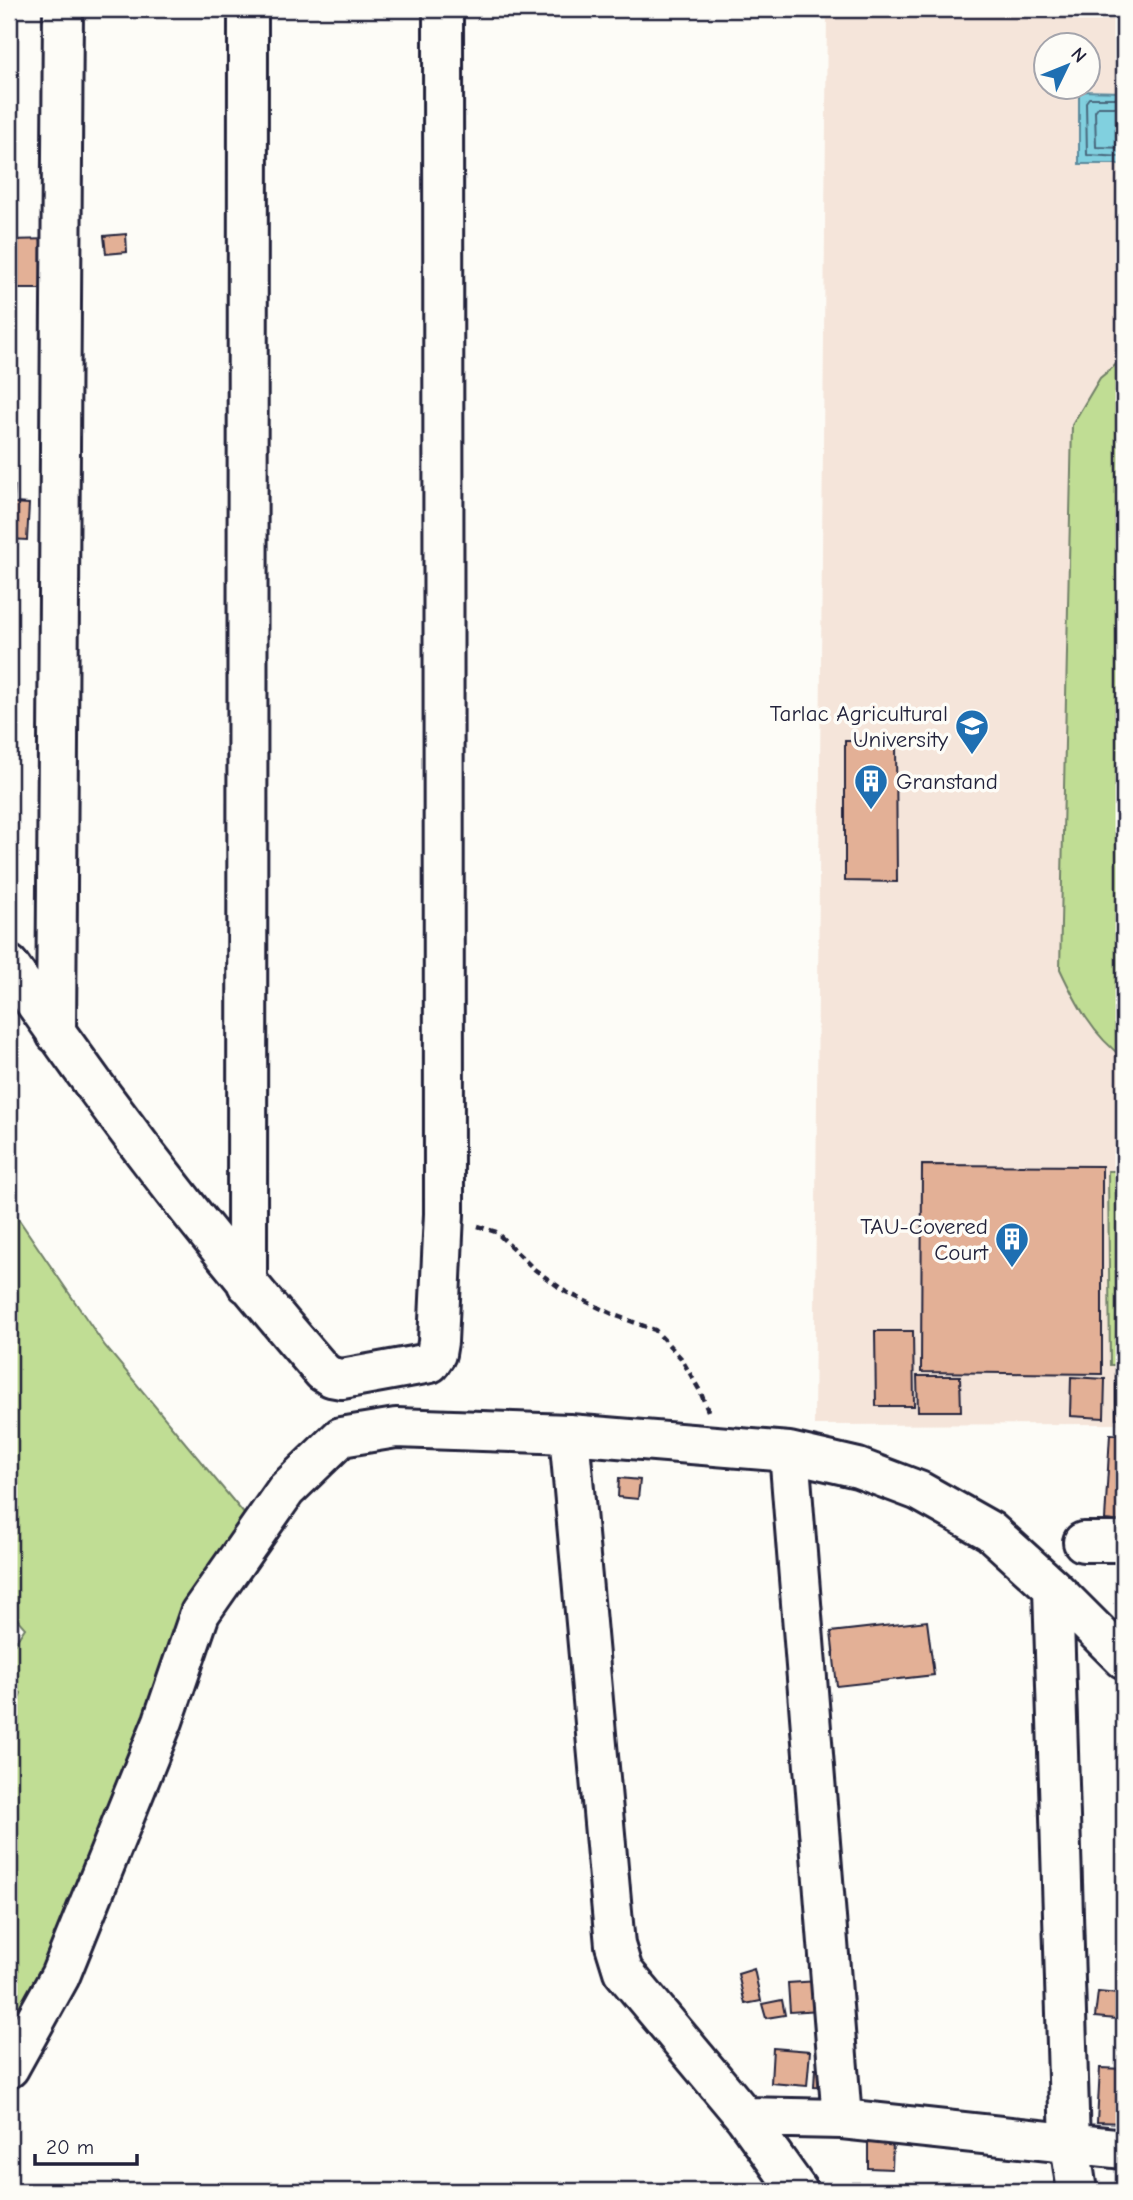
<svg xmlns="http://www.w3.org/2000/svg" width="1133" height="2200" font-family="'Comic Neue',sans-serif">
	<rect width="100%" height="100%" fill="#fdfcf7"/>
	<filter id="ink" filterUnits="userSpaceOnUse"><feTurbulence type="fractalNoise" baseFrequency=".0143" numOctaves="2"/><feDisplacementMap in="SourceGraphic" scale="14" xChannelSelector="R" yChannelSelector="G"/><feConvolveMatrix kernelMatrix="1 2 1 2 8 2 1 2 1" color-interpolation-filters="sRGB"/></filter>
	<g filter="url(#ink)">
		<!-- built -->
		<path fill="#f5e5da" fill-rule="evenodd" d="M827,9h297v1415l-310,1zM1046,46h42v42h-42z"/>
		<!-- green -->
		<path fill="#c0dd94" stroke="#718068" stroke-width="2" d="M1124,358v700c-31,-22 -48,-55 -64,-89l12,-544 28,-47z
			M1108,1171h16v194h-14z
			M9,1205l96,141 145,175 -200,442 -27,49 -14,-11v-278l12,-30 -12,-11v-30l16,-24 -16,-18z"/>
		<!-- water -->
		<path fill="#81d0df" stroke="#5b8a9d" stroke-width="2" d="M1079,91l45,1v72h-45z"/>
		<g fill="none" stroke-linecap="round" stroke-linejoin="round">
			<!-- shore -->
			<path stroke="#48687d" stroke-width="2" d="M1124,98h-35l-3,4 1,53 37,2
				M1124,107h-26l-3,4 1,36 28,1"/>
		</g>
		<!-- building -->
		<path fill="#e3b096" stroke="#22223b" stroke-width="2" d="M126,234l1,18 -21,2 -2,-18z
			M51,239l1,50h-43v-49z
			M9,486h6l-1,17 15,1 -2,36 -18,-1z
			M845,741h51l1,141 -52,-1z
			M922,1165l180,1v208l-181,-2z
			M875,1331h38l1,75h-38z
			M1116,1371h8v47h-8z
			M917,1376h43l1,35h-43z
			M1071,1377l34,2 -1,39 -34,-2z
			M1110,1434l14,1v87l-19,-2z
			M619,1478l21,2 -2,19 -20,-2z
			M927,1621l7,54 -97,11 -6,-54z
			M754,1969l7,32 -16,3 -7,-30z
			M818,1981l2,29 -30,2 -2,-29z
			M1098,1992l20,2 -2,25 -21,-2z
			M782,2000l3,15 -19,3 -4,-14z
			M773,2048l37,3 -3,35 -36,-3z
			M1100,2068l24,1v54l-27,-1z
			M815,2069h17v19l-18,-1z
			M868,2140l25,1 -1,28 -24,-1z"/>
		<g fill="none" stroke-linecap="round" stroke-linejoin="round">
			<!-- minor casing -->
			<g stroke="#22223b" stroke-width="44">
				<path id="minor" d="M9,965c97,141 202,278 314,407l8,5 11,2 88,-16 6,-9 2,-12 6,-128 -1,-1205
					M56,1034l7,-1025
					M247,1284l1,-1275
					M569,1434l46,511 8,26 122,146 53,74
					M789,1452l53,667
					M1083,1542h41
					M1053,1588l17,556 7,47
					M9,2068l51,-92 103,-255 37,-108 86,-123 55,-53 55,-9 173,6 220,18 69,16 61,23 71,40 63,57 71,71
					M745,2117l97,2 282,30"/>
			</g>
			<!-- path -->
			<path stroke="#22223b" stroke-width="4.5" stroke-dasharray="7 5" stroke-linecap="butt" d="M478,1226l18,6 38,37 32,23 51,24 38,14 26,28 19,33 8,20"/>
			<!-- minor -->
			<use href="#minor" stroke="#fdfcf7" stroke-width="38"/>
		</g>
	</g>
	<!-- icons -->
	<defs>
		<g id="university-pin" transform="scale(1.75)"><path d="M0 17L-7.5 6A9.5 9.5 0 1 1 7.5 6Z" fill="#1f6fb2" stroke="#fdfcf7"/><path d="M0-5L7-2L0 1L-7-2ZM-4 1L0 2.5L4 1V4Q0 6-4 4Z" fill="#fff"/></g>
		<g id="building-pin" transform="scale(1.75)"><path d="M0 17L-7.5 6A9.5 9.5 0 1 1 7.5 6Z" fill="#1f6fb2" stroke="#fdfcf7"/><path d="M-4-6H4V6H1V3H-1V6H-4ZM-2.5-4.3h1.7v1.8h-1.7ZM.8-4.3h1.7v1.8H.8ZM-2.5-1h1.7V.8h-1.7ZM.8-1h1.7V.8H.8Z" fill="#fff"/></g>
	</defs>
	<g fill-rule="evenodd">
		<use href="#university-pin" x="972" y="726"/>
		<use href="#building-pin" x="871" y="781"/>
		<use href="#building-pin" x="1012" y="1239"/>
	</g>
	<g text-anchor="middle" stroke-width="7" stroke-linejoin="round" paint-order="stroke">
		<!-- poi labels -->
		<g font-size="23" fill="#22223b" stroke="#fdfcf7" text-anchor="end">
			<text x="948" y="721">Tarlac Agricultural<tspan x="948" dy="26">University</tspan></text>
			<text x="896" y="789" text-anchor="start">Granstand</text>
			<text x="988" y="1234">TAU-Covered<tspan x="988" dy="26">Court</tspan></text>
		</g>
	</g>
	<!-- margin -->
	<rect width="1133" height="2200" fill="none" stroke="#fdfcf7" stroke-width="35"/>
	<rect x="18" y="18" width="1098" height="2165" fill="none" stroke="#22223b" stroke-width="2.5" filter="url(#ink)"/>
	<!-- north arrow -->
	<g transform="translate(1067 66) rotate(47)"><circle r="33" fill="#fdfcf7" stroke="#a5a5ac" stroke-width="2"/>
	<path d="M0-5L12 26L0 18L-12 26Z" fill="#1f6fb2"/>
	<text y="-10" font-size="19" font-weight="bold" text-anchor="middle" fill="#22223b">N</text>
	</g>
	<!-- scale -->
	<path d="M35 2154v10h102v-10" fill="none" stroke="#22223b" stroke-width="3.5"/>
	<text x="46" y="2154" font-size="21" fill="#22223b" stroke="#fdfcf7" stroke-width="5" paint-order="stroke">20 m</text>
</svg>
